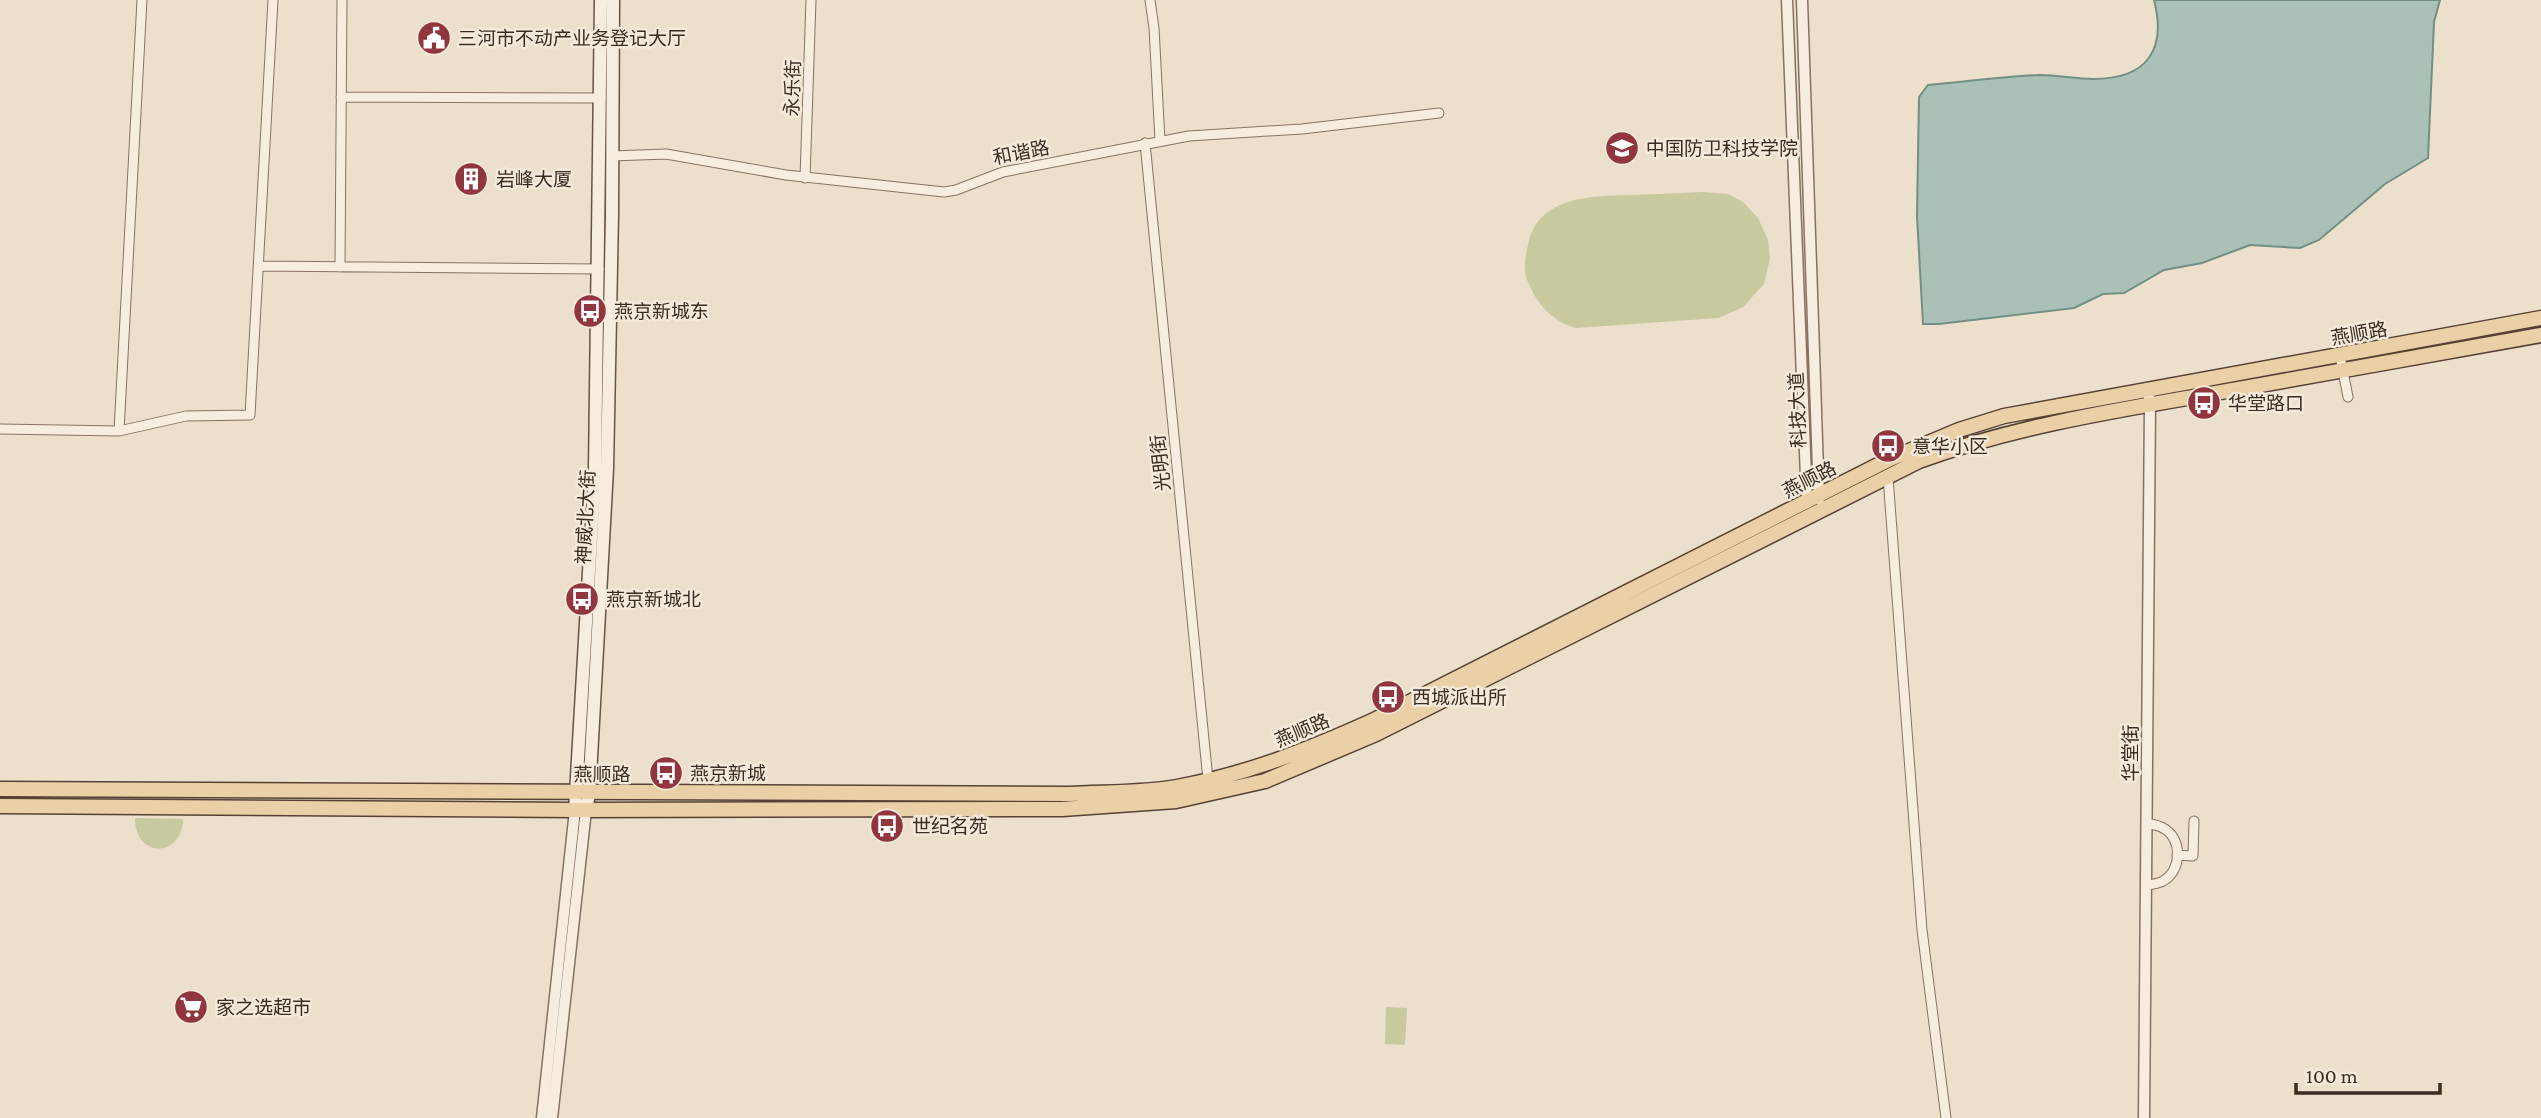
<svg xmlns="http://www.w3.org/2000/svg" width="2541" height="1118" font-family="'Crimson Pro','Noto Sans SC',serif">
	<rect width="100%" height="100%" fill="#ecdfcb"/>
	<!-- grass -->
	<path fill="#c8c99f" d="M1703,192l25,2 15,8 15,16 10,22 2,18 -6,26 -21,23 -24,11 -143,10c-23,-6 -39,-24 -48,-46 -5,-11 -3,-25 0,-37 10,-50 65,-49 105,-50 24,-1 47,-2 70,-3z
		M135,818l48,1c-1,39 -48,40 -48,-1z
		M1386,1007l21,1 -2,37 -20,-1z"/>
	<!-- water -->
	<path fill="#abc1b8" stroke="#728f85" stroke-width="2" d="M2154,0h286l-6,22 -6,136 -43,26 -66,56 -19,8 -50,-3 -48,18 -38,7 -40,23 -21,1 -29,14 -135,16h-16l-6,-108 2,-119 9,-12c37,-3 75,-9 112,-10 18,0 36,4 53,4 54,0 74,-29 61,-79z"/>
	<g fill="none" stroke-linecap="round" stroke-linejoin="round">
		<!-- minor casing -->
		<g stroke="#877260" stroke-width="11">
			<path id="minor" d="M1150,0l4,28 6,113
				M341,97l260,1
				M1145,143l63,637
				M612,156l54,-2 120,21 158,17 12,-2 47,-18 186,-36 113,-7 137,-16
				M805,178l6,-178
				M258,266l341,3
				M340,267l2,-267
				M2340,356l8,41
				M0,429l119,2 67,-15 64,-1 23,-415
				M119,431l23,-431
				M1888,477l34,453 24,188
				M2177,855l16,1 1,-35
				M2146,886c5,-2 12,-2 17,-5 19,-10 20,-43 0,-53 -4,-3 -11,-3 -16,-5"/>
		</g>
		<!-- tertiary casing -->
		<g stroke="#877260" stroke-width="13">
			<path id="tertiary" d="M1787,0l20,503
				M1802,0l17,499
				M542,1118l33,-308
				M552,1118l34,-308
				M2144,1118l6,-714 -2,-15"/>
		</g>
		<!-- secondary casing -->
		<g stroke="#695343" stroke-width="15">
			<path id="secondary" d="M575,810l20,-340 6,-470
				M586,810l3,-16 18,-325 5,-254 1,-215"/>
		</g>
		<!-- primary casing -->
		<g stroke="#564134" stroke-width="17">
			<path id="primary" d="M0,789l1069,5c36,-2 74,-1 108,-7 70,-13 131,-37 195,-66l518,-262 69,-29 45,-14 537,-98
				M0,806l575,4 487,-1 114,-8 89,-20 111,-47 543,-273c94,-34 193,-50 291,-67 110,-20 221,-39 331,-59"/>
		</g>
		<!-- minor -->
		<use href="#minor" stroke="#f7edde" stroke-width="9"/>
		<!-- tertiary -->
		<use href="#tertiary" stroke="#f7edde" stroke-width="10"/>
		<!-- secondary -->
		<use href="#secondary" stroke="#f7edde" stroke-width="12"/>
		<!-- primary -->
		<use href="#primary" stroke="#ead0a7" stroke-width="14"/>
	</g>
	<!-- icons -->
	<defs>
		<g id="civic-disc" transform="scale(1.75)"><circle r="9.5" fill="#91353e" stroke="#f4eada"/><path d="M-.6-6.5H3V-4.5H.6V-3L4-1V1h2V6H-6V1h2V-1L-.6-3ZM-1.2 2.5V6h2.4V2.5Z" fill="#fff"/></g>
		<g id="university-disc" transform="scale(1.75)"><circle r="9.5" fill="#91353e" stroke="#f4eada"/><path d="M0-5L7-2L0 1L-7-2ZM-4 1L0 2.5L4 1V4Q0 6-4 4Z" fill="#fff"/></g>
		<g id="building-disc" transform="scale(1.75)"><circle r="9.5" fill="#91353e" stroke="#f4eada"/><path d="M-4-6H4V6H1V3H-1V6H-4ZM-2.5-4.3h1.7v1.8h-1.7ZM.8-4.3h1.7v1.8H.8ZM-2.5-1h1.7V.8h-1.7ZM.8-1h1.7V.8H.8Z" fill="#fff"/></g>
		<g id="bus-disc" transform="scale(1.75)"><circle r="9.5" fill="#91353e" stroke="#f4eada"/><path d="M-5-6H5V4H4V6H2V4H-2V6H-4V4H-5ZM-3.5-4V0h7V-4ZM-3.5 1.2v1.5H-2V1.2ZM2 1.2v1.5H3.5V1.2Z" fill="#fff"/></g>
		<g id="supermarket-disc" transform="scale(1.75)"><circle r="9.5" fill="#91353e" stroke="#f4eada"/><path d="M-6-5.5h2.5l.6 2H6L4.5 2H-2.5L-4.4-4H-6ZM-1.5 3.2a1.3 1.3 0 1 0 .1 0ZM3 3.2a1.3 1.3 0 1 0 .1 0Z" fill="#fff"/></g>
	</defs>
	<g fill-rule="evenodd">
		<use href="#civic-disc" x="434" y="38"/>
		<use href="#university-disc" x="1622" y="148"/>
		<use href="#building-disc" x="471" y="179"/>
		<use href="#bus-disc" x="590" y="311"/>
		<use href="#bus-disc" x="2204" y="403"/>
		<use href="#bus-disc" x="1888" y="446"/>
		<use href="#bus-disc" x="582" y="599"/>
		<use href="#bus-disc" x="1388" y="697"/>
		<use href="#bus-disc" x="666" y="773"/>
		<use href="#bus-disc" x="887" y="826"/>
		<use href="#supermarket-disc" x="191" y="1007"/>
	</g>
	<g text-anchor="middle" stroke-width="5" stroke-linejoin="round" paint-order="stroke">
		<!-- poi labels -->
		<g font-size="19" fill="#392c22" stroke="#f4eada" text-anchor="start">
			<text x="458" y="45">三河市不动产业务登记大厅</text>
			<text x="1646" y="155">中国防卫科技学院</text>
			<text x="496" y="186">岩峰大厦</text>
			<text x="614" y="318">燕京新城东</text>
			<text x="2228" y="410">华堂路口</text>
			<text x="1912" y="453">意华小区</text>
			<text x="606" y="606">燕京新城北</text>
			<text x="1412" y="704">西城派出所</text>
			<text x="690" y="780">燕京新城</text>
			<text x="912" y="833">世纪名苑</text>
			<text x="216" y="1014">家之选超市</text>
		</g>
		<!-- street labels -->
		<g font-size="19" fill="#392c22" stroke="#f4eada">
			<text transform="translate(792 88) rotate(-88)" y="7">永乐街</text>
			<text transform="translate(1021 152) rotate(-11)" y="7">和谐路</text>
			<text transform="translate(2359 333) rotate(-10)" y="7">燕顺路</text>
			<text transform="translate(1797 410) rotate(-92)" y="7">科技大道</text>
			<text transform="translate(1160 463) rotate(-96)" y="7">光明街</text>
			<text transform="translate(1809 479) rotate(-27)" y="7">燕顺路</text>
			<text transform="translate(585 517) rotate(-87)" y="7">神威北大街</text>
			<text transform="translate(1302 730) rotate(-23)" y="7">燕顺路</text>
			<text transform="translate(2130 753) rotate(-90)" y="7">华堂街</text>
			<text x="602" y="781">燕顺路</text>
		</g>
	</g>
	<!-- scale -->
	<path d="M2296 1083v10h144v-10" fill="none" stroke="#392c22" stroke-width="3.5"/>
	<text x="2306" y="1083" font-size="21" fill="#392c22" stroke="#f4eada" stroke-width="5" paint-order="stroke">100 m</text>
</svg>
